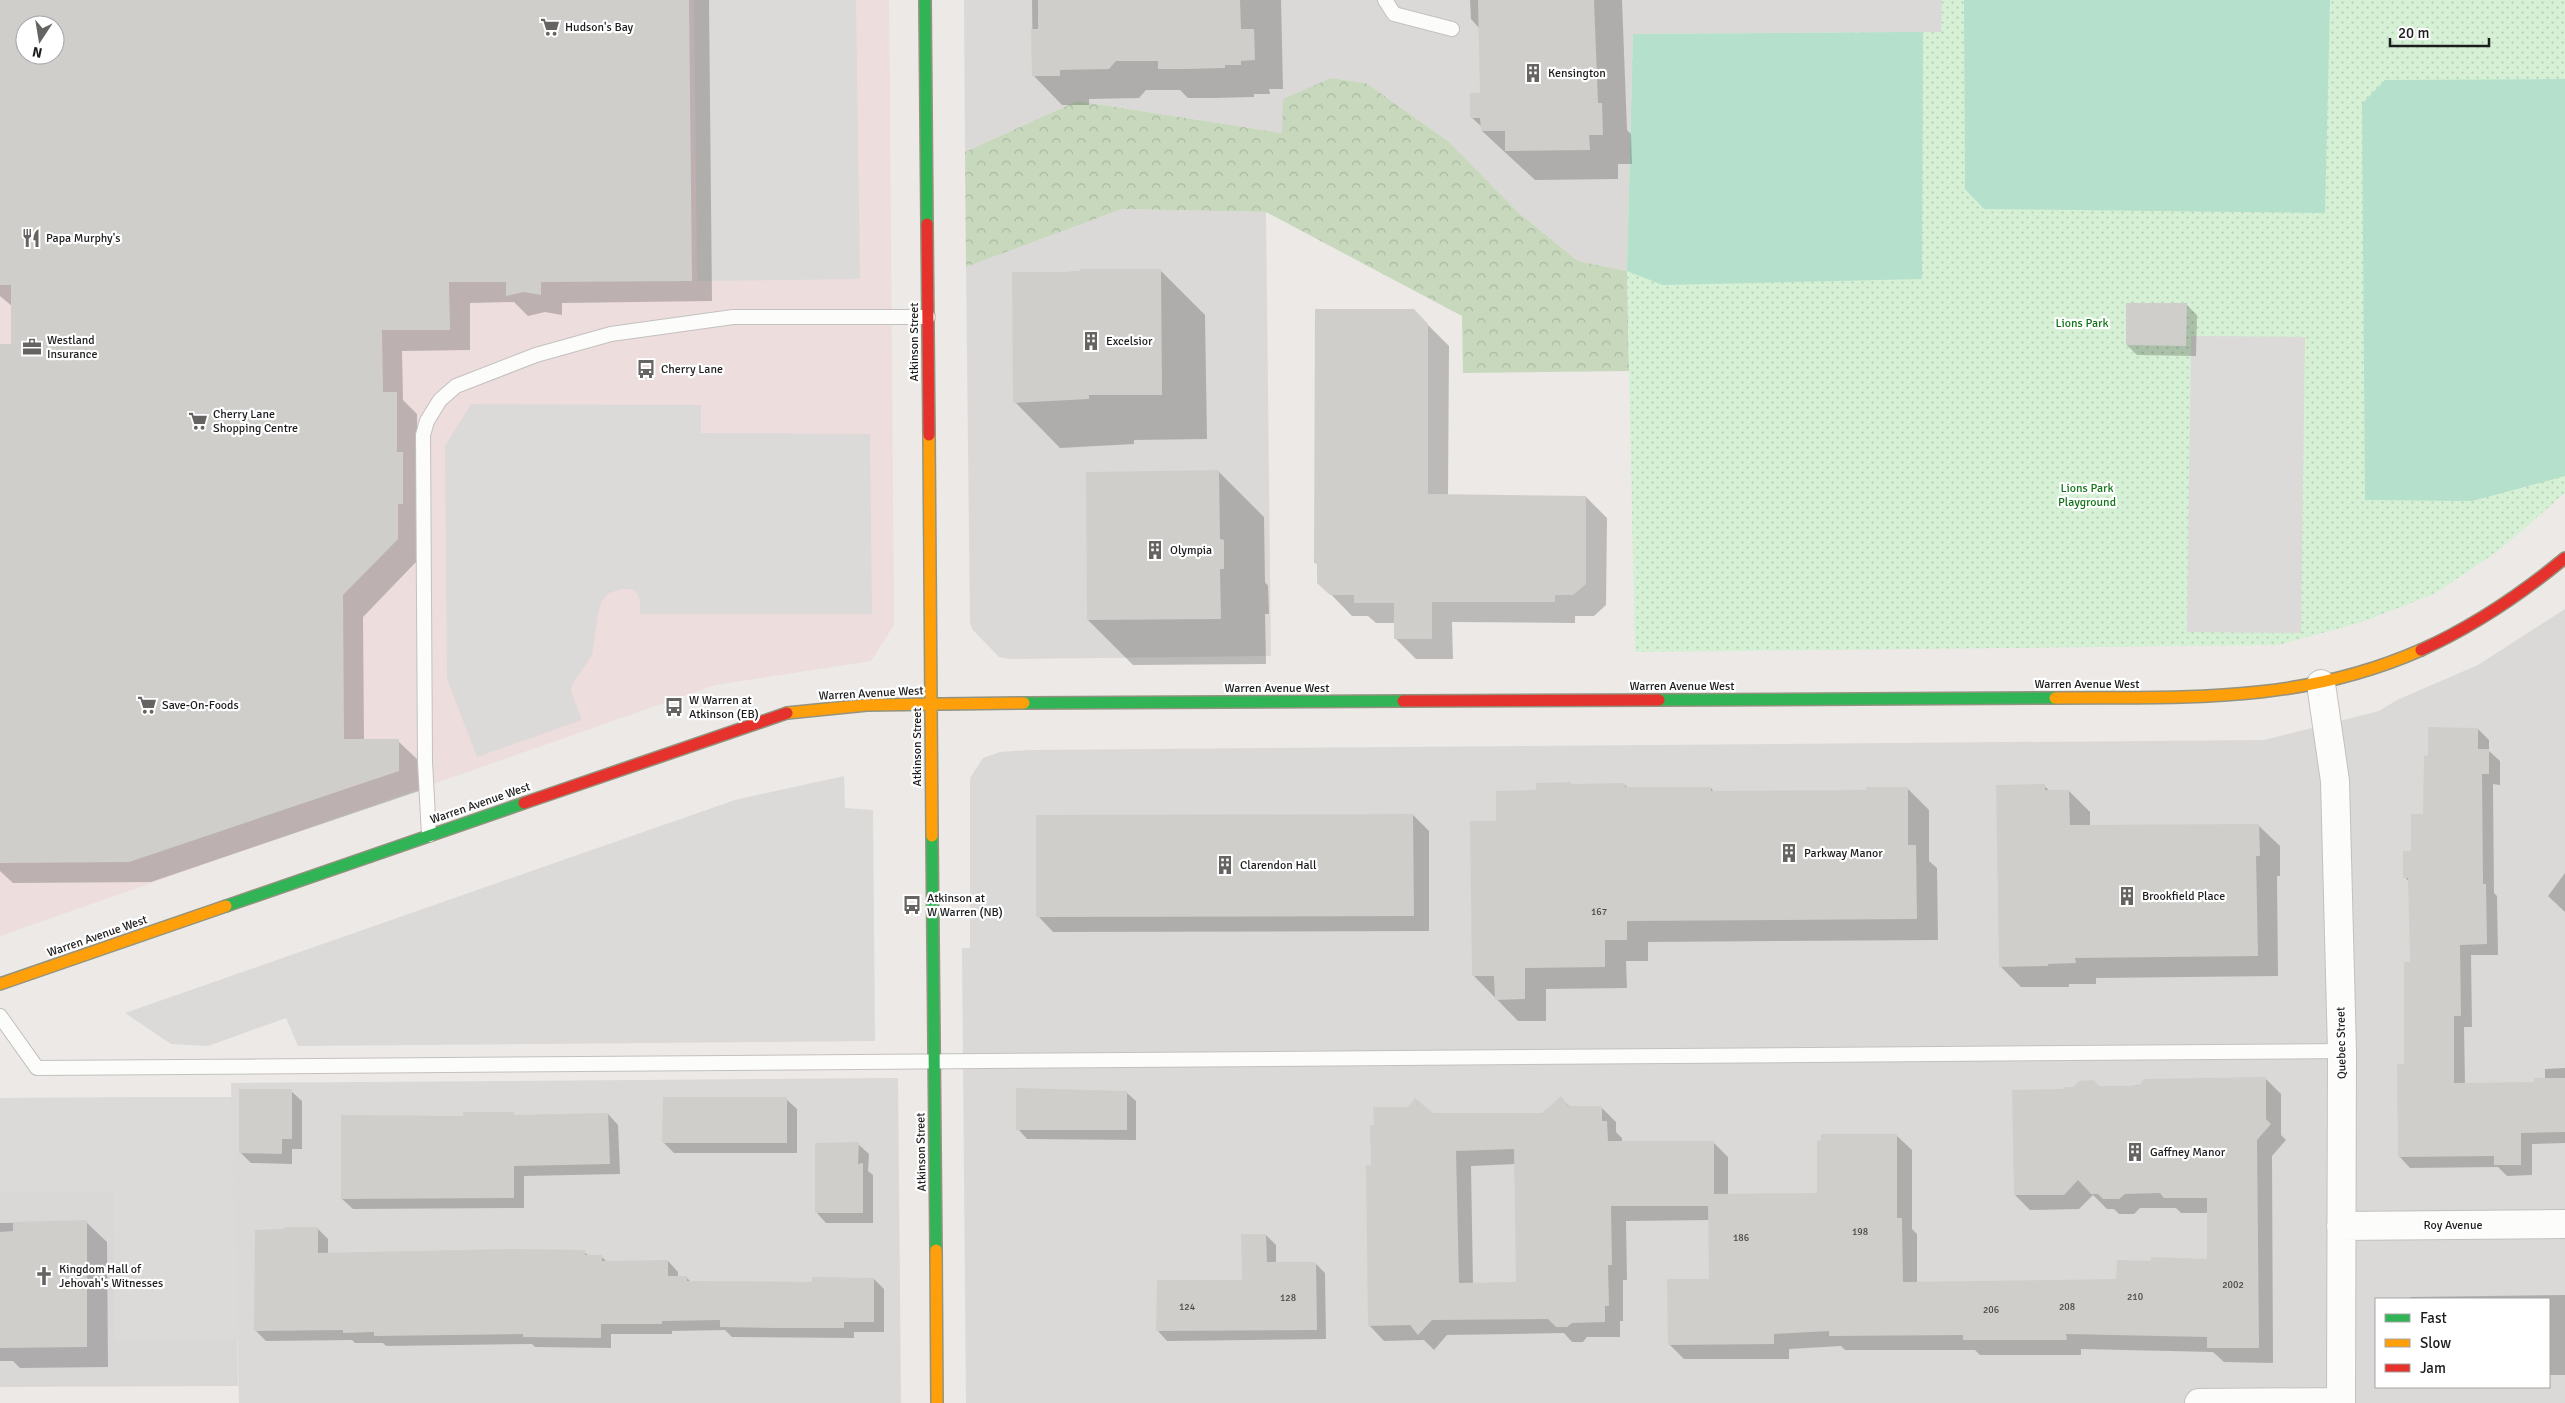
<svg xmlns="http://www.w3.org/2000/svg" width="2565" height="1403" font-family="Signika,sans-serif">
	<defs>
		<pattern id="forest-crowns" width="20" height="18" patternUnits="userSpaceOnUse" patternTransform="scale(1.25)"><rect width="20" height="18" fill="#c7d8bd"/><path d="M2 6a3 3 0 1 1 6 0M12 15a3 3 0 1 1 6 0" fill="none" stroke="#aab9a2"/></pattern>
		<pattern id="park-dots" width="8" height="8" patternUnits="userSpaceOnUse" patternTransform="scale(1.25)"><rect width="8" height="8" fill="#d5f0d4"/><path d="M2 2h.1M6 6h.1" fill="none" stroke="#b6cdb6" stroke-width="1.8" stroke-linecap="round"/></pattern>
	</defs>
	<rect width="100%" height="100%" fill="#ece9e6"/>
	<!-- residential -->
	<path fill="#dbd9d7" fill-rule="evenodd" d="M964,0h978v32l-309,2 -6,237 -49,-10 -58,-47 -72,-73 -82,-58 -35,-5 -49,55 -205,-32 -112,51z
		M1122,209l144,3 5,444 -261,3 -11,-2 -27,-28 -2,-6 -4,-356z
		M2565,609v794h-1599l-4,-455h8v-170l13,-20 17,-6 31,-2 1233,-10 115,-29 18,-11 81,-35zM2376,1299h173v88h-173z
		M898,1078l3,325h-662l-8,-320z"/>
	<!-- commercial -->
	<path fill="#eddddc" fill-rule="evenodd" d="M0,0h889l5,625 -23,36 -156,24 -715,251zM25,25h30v30h-30z"/>
	<!-- religious -->
	<path fill="#dad8d7" d="M232,1097l6,289 -238,1v-289z"/>
	<!-- forest -->
	<path fill="url(#forest-crowns)" d="M1331,78l35,5 82,58 72,73 58,47 49,10 2,100 -166,2 -1,-57 -196,-104 -144,-3 -156,58 -1,-115 112,-51 205,32 1,-34z"/>
	<!-- park -->
	<path fill="url(#park-dots)" d="M1942,0h623v493l-67,58 -64,43 -75,29 -81,22 -643,7 -8,-381 6,-237 308,-2z"/>
	<!-- pitch -->
	<path fill="#b4e0cc" d="M1964,0h366l-5,213 -341,-4 -19,-20z
		M1923,32l-1,247 -259,6 -36,-14 6,-237z
		M2565,79v397l-93,25 -107,-1 -3,-396 23,-24z"/>
	<!-- parking -->
	<path fill="#dcdad9" d="M694,0h162l4,279 -163,2z
		M2191,336l114,1 -4,296 -114,-1z
		M471,404l230,1v28l169,1 2,180h-232v-14l-3,-7 -6,-4h-9l-13,4 -8,9 -3,13 -6,40 -19,28 -2,8 11,29 -105,37 -30,-78 -2,-233z
		M844,776l1,32 28,2 2,231 -577,5 -12,-28 -78,28 -37,-2 -46,-31 610,-213z
		M231,1097l7,242 -123,2 -1,-150 -114,2v-95z"/>
	<!-- shadow -->
	<path fill="#0003" fill-rule="evenodd" d="M0,0h709l3,301 -150,2v12l-17,-3 -17,4 -14,-14 -44,1v47l-68,1 1,49 14,14 1,146 -55,57 1,124h34l21,20v30l-268,91 -138,1 -13,-12v-526h13l-1,-39 -12,-10zM25,25h30v30h-30z
		M1032,0h249l2,89h-14l1,5h-16v3l-39,1h-27l-8,-8h-34l-7,8 -50,1v6h-27l-29,-30z
		M1470,0h152l5,130 4,4 1,30h-14v15l-83,1 -53,-49v-4l-11,-10 10,-23 -1,-65 -9,-10z
		M1160,270l45,45 2,124 -73,1v4l-74,4 -45,-46 -2,-129z
		M2186,304l11,11 -1,41 -59,-1 -10,-10z
		M1413,310l36,36 -1,149 138,2 21,21 -1,87 -12,11h-19v7l-123,-1 1,37h-37l-21,-21v-15h-19l-8,-7h-16l-33,-34v-16l-3,-3z
		M1219,472l45,45 1,65 3,4 1,28h-4l1,50 -133,1 -45,-45z
		M2478,729l11,11v11l11,10v24l-7,-1 1,109 3,3 1,59h-27l1,72h-8l1,57 70,-1 10,-4v-10l20,-1v75l-33,1v31l-25,1 -9,-9 -88,1 -11,-12 12,-193 -2,-81 -4,-5 20,-62z
		M1624,784l4,4h83l3,4 154,-1 39,-3 22,22v51l8,7 1,72 -290,2v19h-22l1,27 -81,1v32h-28l-44,-45 24,-154 39,-31z
		M2044,786l6,5h19l21,21v14h169l21,20v30h-3l1,100 -182,2v6h-27v3h-48l-21,-21z
		M1413,815l16,16v100l-376,1 -15,-16z
		M2565,873v39l-17,-16z
		M2265,1078l16,16v41l5,5 -14,16 1,207 -49,-1 -11,-10 -132,-3v6h-101l-5,-5h-130l-4,-4 -52,3v10h-105l-15,-15 41,-63v-61l-84,1 1,59h-4v41h-3v16h-33l-4,5h-11l-8,-9 -117,2 -13,15 -10,-10 -40,1 -15,-16 3,-159 61,-51 109,-1 19,-16 9,9h31l15,15v10l6,6v4h91l15,15v38h90l78,-60 16,15v79l5,5v49l200,-3 91,-20v-47h-27l-5,-5h-36l-6,6h-15l-5,-5h-7l-14,-14 -14,14 -49,1 -15,-15 48,-105zM1516,1164l1,120h-44l-2,-118z
		M291,1091l11,10v48h-10v15l-41,-1 -10,-10z
		M1126,1092l10,9v39l-109,-1 -9,-10z
		M786,1099l11,10v44h-123l-10,-10z
		M513,1114l2,2 93,-2 10,11 2,49 -96,2v32l-171,1 -11,-10 123,-82z
		M858,1144l11,10 -1,17 5,4v48h-47l-10,-11z
		M86,1222l21,20 1,125 -88,1 -7,-7h-13v-138z
		M317,1228l11,11v15l256,-2 5,4h12l6,6 61,-1 10,11v5h8l5,5 122,1 61,-4 10,10v43h-30v6l-122,-1 -7,-7 -53,1v3h-61v14l-76,-1 -3,-3 -146,2 -3,-3h-28l-3,-3 -86,1 -11,-11z
		M1266,1235l10,10v19l39,-1 10,10 1,66 -159,2 -9,-10 85,-50z
		M2565,1295v80h-16v-76h-139v-2z"/>
	<!-- building -->
	<path fill="#d0cecb" fill-rule="evenodd" d="M0,0h689l3,281 -151,1v13l-17,-3 -18,4v-14h-57l1,48h-68l1,62h14v60h6v52h-5v35l-55,56 1,144h55v32l-270,91 -129,1v-519h11v-59h-11zM25,25h30v30h-30z
		M1038,0h202l1,29h13l1,31 -14,1v4h-16v3l-40,1h-27v-8h-42l-7,8 -49,1v6h-28l-1,-47h7z
		M1478,0h116l4,103h4l1,32h-14l1,15 -85,1v-20h-24l-1,-13h-10v-25h10z
		M1080,269h81l1,126h-73v4l-76,4 -1,-131h68z
		M2126,303h61l-1,43 -60,-1z
		M1315,309h99l14,15v170l158,2v88l-13,11h-18v7h-123v37h-38v-36h-40v-8h-24l-13,-12v-19l-3,-1z
		M1219,470l1,69 4,1v29h-4l1,50 -134,1 -1,-148z
		M2428,727l50,1v21h11v25h-7l1,110h3l1,60 -27,1 1,71h-7v67l80,-1v-4h31v54l-44,1v32h-27v-9l-96,1 -1,-93h7v-102h6l-2,-84h-5v-27h8v-37h12l1,-58 4,-1z
		M1571,782v2l54,-1v4h86v4l155,-1v-3h42v58h8l1,74 -290,2v19h-22v27l-80,1v31l-30,1 -1,-24h-22l-2,-155h26v-30l40,-1v-7z
		M2045,784v6h24l1,35 189,-1 1,32h-4l2,100 -183,2 1,5 -28,1v2l-49,1 -3,-182z
		M1413,814l1,102 -378,1v-102z
		M2266,1077v42l5,5 -14,16 2,208h-52v-11l-141,-3 1,6h-104v-5l-134,1v-5l-55,3v10l-106,1 -1,-66h42l-1,-73h-97l1,59h-4l1,41h-4v16l-33,1 -5,4h-11l-8,-8 -116,1 -14,15 -8,-10 -42,1 -2,-161h5l-1,-40h4l-1,-18h35l7,-9 18,15h109l19,-17 7,10h34v15h5l1,20h106v53l103,-1v-52l4,-1v-6h76v84h5l1,64 213,-3 1,-19 34,1v-4l56,2v-61h-43l-4,-5 -35,1 -6,5h-16l-5,-5h-7l-13,-14 -14,15h-50l-2,-105 51,-1 2,-2h8l6,-6 15,-1 5,6h40l5,-7zM1514,1149l2,133 -57,1 -3,-132z
		M1016,1088l111,3v39h-111z
		M239,1089h53v50h-10v15l-43,-1z
		M663,1097h124v46h-125z
		M463,1112h51v3l94,-2 2,51 -96,2v32l-173,1v-84l122,1z
		M859,1142l-1,22 5,-1v50h-48v-70z
		M87,1220v127l-87,1v-116l13,-1v-9z
		M285,1227h33v26l196,-4 71,1v5h17v6l66,-1v16h19v5l125,1v-5l62,1v44h-30v6h-68l-56,-1v-7l-58,1v3h-61v14l-78,-1v-3l-149,2v-4l-31,1v-3l-89,1 1,-101 29,-1z
		M1241,1234h25l1,28h49l1,68 -161,1 1,-51h85z"/>
	<g fill="none" stroke-linecap="round" stroke-linejoin="round">
		<!-- lane casing -->
		<g stroke="#c3c1c0" stroke-width="16">
			<path id="lane" d="M1385,0l9,14 58,15
				M429,835l-4,-73 -2,-327 4,-14 13,-21 16,-14 80,-31 75,-21 122,-17h195
				M0,1016l37,52 2305,-17"/>
		</g>
		<!-- street casing -->
		<g stroke="#c3c1c0" stroke-width="30">
			<path id="street" d="M2321,684l14,97 7,270 -1,352
				M2341,1226l224,-2
				M2199,1403l142,-1"/>
		</g>
		<!-- fast casing -->
		<g stroke="#93937f" stroke-width="14">
			<path id="fast" d="M925,0l2,224
				M1659,700l396,-2
				M1024,703l379,-2
				M932,836l4,414
				M226,906l298,-103"/>
		</g>
		<!-- slow casing -->
		<g stroke="#93937f" stroke-width="14">
			<path id="slow" d="M929,435l3,401
				M2055,698c129,-1 244,6 366,-48
				M787,713l80,-8 157,-2
				M0,984l226,-78
				M936,1250l1,153"/>
		</g>
		<!-- jam casing -->
		<g stroke="#93937f" stroke-width="14">
			<path id="jam" d="M927,224l2,211
				M2421,650c53,-24 99,-55 144,-92
				M1403,701l256,-1
				M524,803l263,-90"/>
		</g>
		<!-- lane -->
		<use href="#lane" stroke="#fcfcfb" stroke-width="14"/>
		<!-- street -->
		<use href="#street" stroke="#fcfcfb" stroke-width="28"/>
		<!-- fast -->
		<use href="#fast" stroke="#30b455" stroke-width="11"/>
		<!-- slow -->
		<use href="#slow" stroke="#ff9f0a" stroke-width="11"/>
		<!-- jam -->
		<use href="#jam" stroke="#e5322d" stroke-width="11"/>
	</g>
	<!-- icons -->
	<defs>
		<g id="supermarket-bare" transform="scale(1.5)"><path d="M-6-5.5h2.5l.6 2H6L4.5 2H-2.5L-4.4-4H-6ZM-1.5 3.2a1.3 1.3 0 1 0 .1 0ZM3 3.2a1.3 1.3 0 1 0 .1 0Z" fill="#656463" stroke="#fff" stroke-width="2.5" paint-order="stroke"/></g>
		<g id="building-bare" transform="scale(1.5)"><path d="M-4-6H4V6H1V3H-1V6H-4ZM-2.5-4.3h1.7v1.8h-1.7ZM.8-4.3h1.7v1.8H.8ZM-2.5-1h1.7V.8h-1.7ZM.8-1h1.7V.8H.8Z" fill="#656463" stroke="#fff" stroke-width="2.5" paint-order="stroke"/></g>
		<g id="restaurant-bare" transform="scale(1.5)"><path d="M-5-6h1v4h1v-4h1v4h1v-4h1v5L-1.5 .5V6h-2V.5L-5-1ZM5-6V6H3V1.5H1.5Q1.5-4 5-6Z" fill="#656463" stroke="#fff" stroke-width="2.5" paint-order="stroke"/></g>
		<g id="office-bare" transform="scale(1.5)"><path d="M-6-3h4V-5.5h4V-3h4V5H-6ZM-1-4.5V-3h2v-1.5ZM-6 0V1H6V0Z" fill="#656463" stroke="#fff" stroke-width="2.5" paint-order="stroke"/></g>
		<g id="bus-bare" transform="scale(1.5)"><path d="M-5-6H5V4H4V6H2V4H-2V6H-4V4H-5ZM-3.5-4V0h7V-4ZM-3.5 1.2v1.5H-2V1.2ZM2 1.2v1.5H3.5V1.2Z" fill="#656463" stroke="#fff" stroke-width="2.5" paint-order="stroke"/></g>
		<g id="church-bare" transform="scale(1.5)"><path d="M-1.2-6h2.4v3.5h3.3v2.4h-3.3V6h-2.4V-.1h-3.3v-2.4h3.3Z" fill="#656463" stroke="#fff" stroke-width="2.5" paint-order="stroke"/></g>
	</defs>
	<g fill-rule="evenodd">
		<use href="#supermarket-bare" x="550" y="27"/>
		<use href="#building-bare" x="1533" y="73"/>
		<use href="#restaurant-bare" x="31" y="238"/>
		<use href="#building-bare" x="1091" y="341"/>
		<use href="#office-bare" x="32" y="347"/>
		<use href="#bus-bare" x="646" y="369"/>
		<use href="#supermarket-bare" x="198" y="421"/>
		<use href="#building-bare" x="1155" y="550"/>
		<use href="#supermarket-bare" x="147" y="705"/>
		<use href="#bus-bare" x="674" y="707"/>
		<use href="#building-bare" x="1789" y="853"/>
		<use href="#building-bare" x="1225" y="865"/>
		<use href="#building-bare" x="2127" y="896"/>
		<use href="#bus-bare" x="912" y="905"/>
		<use href="#building-bare" x="2135" y="1152"/>
		<use href="#church-bare" x="44" y="1276"/>
	</g>
	<g text-anchor="middle" stroke-width="4.5" stroke-linejoin="round" paint-order="stroke">
		<!-- number labels -->
		<g font-size="10" fill="#4a4948">
			<text x="1599" y="915">167</text>
			<text x="1860" y="1235">198</text>
			<text x="1741" y="1241">186</text>
			<text x="2233" y="1288">2002</text>
			<text x="2135" y="1300">210</text>
			<text x="1288" y="1301">128</text>
			<text x="1187" y="1310">124</text>
			<text x="2067" y="1310">208</text>
			<text x="1991" y="1313">206</text>
		</g>
		<!-- poi labels -->
		<g font-size="12" fill="#1d1d1d" stroke="#fff" text-anchor="start">
			<text x="565" y="31">Hudson's Bay</text>
			<text x="1548" y="77">Kensington</text>
			<text x="46" y="242">Papa Murphy's</text>
			<text x="47" y="344">Westland<tspan x="47" dy="14">Insurance</tspan></text>
			<text x="1106" y="345">Excelsior</text>
			<text x="661" y="373">Cherry Lane</text>
			<text x="213" y="418">Cherry Lane<tspan x="213" dy="14">Shopping Centre</tspan></text>
			<text x="1170" y="554">Olympia</text>
			<text x="689" y="704">W Warren at<tspan x="689" dy="14">Atkinson (EB)</tspan></text>
			<text x="162" y="709">Save-On-Foods</text>
			<text x="1804" y="857">Parkway Manor</text>
			<text x="1240" y="869">Clarendon Hall</text>
			<text x="2142" y="900">Brookfield Place</text>
			<text x="927" y="902">Atkinson at<tspan x="927" dy="14">W Warren (NB)</tspan></text>
			<text x="2150" y="1156">Gaffney Manor</text>
			<text x="59" y="1273">Kingdom Hall of<tspan x="59" dy="14">Jehovah's Witnesses</tspan></text>
		</g>
		<!-- park labels -->
		<g font-size="12" fill="#13741a" stroke="#fff">
			<text x="2082" y="327">Lions Park</text>
			<text x="2087" y="492">Lions Park<tspan x="2087" dy="14">Playground</tspan></text>
		</g>
		<!-- street labels -->
		<g font-size="12" fill="#1d1d1d" stroke="#fff">
			<text transform="translate(914 342) rotate(-90)" y="4">Atkinson Street</text>
			<text x="2087" y="688">Warren Avenue West</text>
			<text x="1682" y="690">Warren Avenue West</text>
			<text x="1277" y="692">Warren Avenue West</text>
			<text transform="translate(871 693) rotate(-3)" y="4">Warren Avenue West</text>
			<text transform="translate(917 747) rotate(-90)" y="4">Atkinson Street</text>
			<text transform="translate(480 803) rotate(-19)" y="4">Warren Avenue West</text>
			<text transform="translate(97 936) rotate(-19)" y="4">Warren Avenue West</text>
			<text transform="translate(2341 1043) rotate(-91)" y="4">Quebec Street</text>
			<text transform="translate(921 1152) rotate(-91)" y="4">Atkinson Street</text>
			<text x="2453" y="1229">Roy Avenue</text>
		</g>
	</g>
	<!-- legend -->
	<rect x="2375" y="1298" width="175" height="90" fill="#ffffff" stroke="#a5a5a5"/>
	<rect x="2385" y="1314" width="25" height="8" fill="#30b455" stroke="#a5a5a5"/>
	<text x="2420" y="1323" font-size="15" fill="#1d1d1d">Fast</text>
	<rect x="2385" y="1339" width="25" height="8" fill="#ff9f0a" stroke="#a5a5a5"/>
	<text x="2420" y="1348" font-size="15" fill="#1d1d1d">Slow</text>
	<rect x="2385" y="1364" width="25" height="8" fill="#e5322d" stroke="#a5a5a5"/>
	<text x="2420" y="1373" font-size="15" fill="#1d1d1d">Jam</text>
	<!-- north arrow -->
	<g transform="translate(40 40) rotate(192)"><circle r="24" fill="#ffffff" stroke="#a5a5a5"/>
	<path d="M0-4L9 19L0 12L-9 19Z" fill="#656463"/>
	<text y="-8" font-size="14" font-weight="bold" text-anchor="middle" fill="#1d1d1d">N</text>
	</g>
	<!-- scale -->
	<path d="M2390 38v8h99v-8" fill="none" stroke="#1d1d1d" stroke-width="2.5"/>
	<text x="2398" y="38" font-size="15" fill="#1d1d1d" stroke="#ffffff" stroke-width="4" paint-order="stroke">20 m</text>
</svg>
